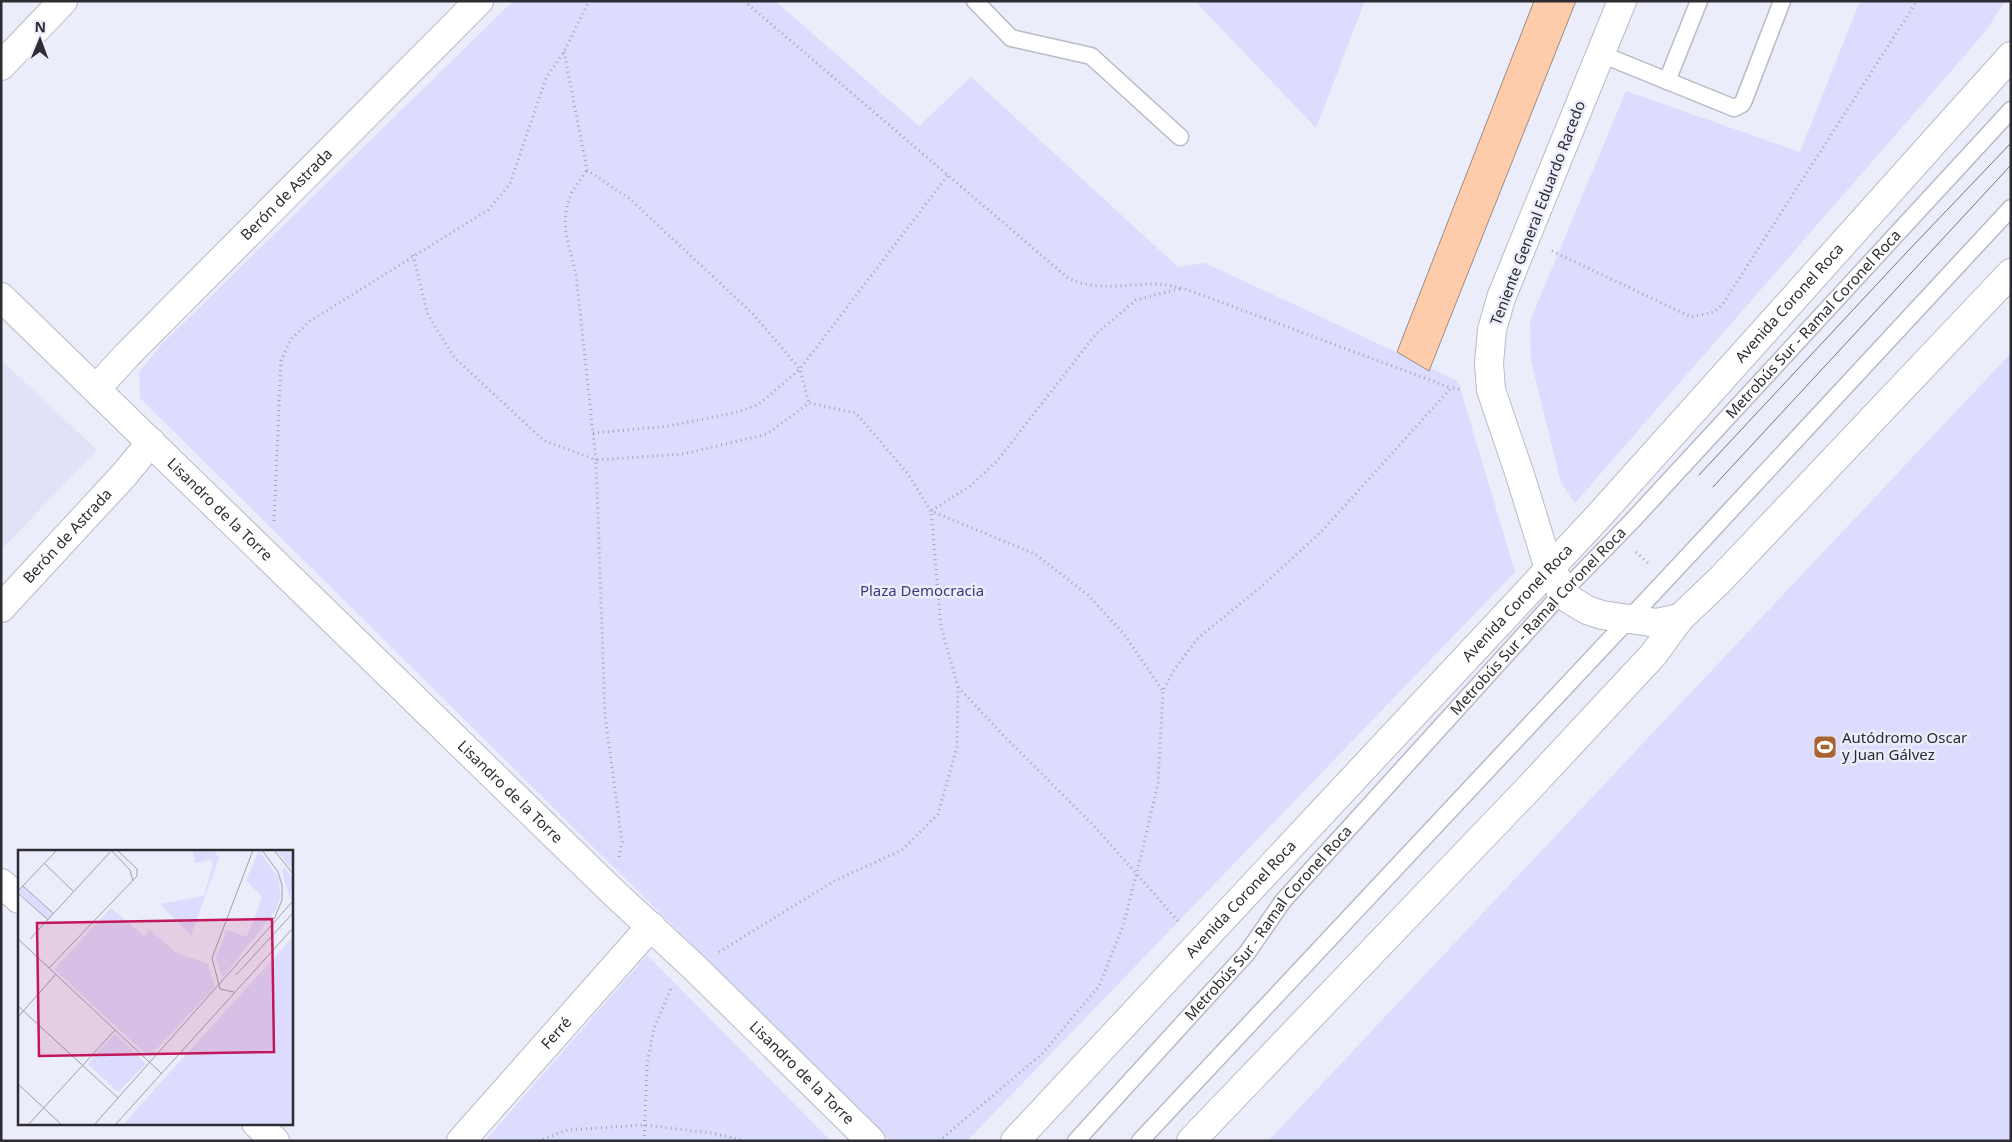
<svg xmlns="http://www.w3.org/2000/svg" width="2012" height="1142" font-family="'Noto Sans',sans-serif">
	<rect width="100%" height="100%" fill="#ecedfb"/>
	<!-- built -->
	<path fill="#e1e2f8" d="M1,360l96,90 -96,100z"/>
	<!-- green -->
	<path fill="#dbdcfe" d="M513,1h262l144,125 52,-49 207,190 27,-4 253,118 57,191 -548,569h-77l-750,-743 -1,-26 23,-28z
		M1195,1h170l-49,127z
		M1860,1h145l-20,31 -410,471 -14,-20 -30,-122 -1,-40 96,-230 174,61z
		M2011,353v788h-743z
		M647,955l184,186h-346z"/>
	<!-- building -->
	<path fill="#ffccab" stroke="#988b83" d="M1534,1h42l-147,370 -32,-19z"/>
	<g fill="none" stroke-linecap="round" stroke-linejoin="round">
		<!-- lane casing -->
		<g stroke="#b9bac8" stroke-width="19">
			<g id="lane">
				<path d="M975,1l36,37 80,18 89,81"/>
				<path d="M1601,54l133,54 8,-4 2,-4 38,-99"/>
				<path d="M1667,81l32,-80"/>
				<path id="s1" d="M1076,1141l171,-188 36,-52 278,-307 71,-73 379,-411"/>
				<path d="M1140,1141l548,-585 323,-348"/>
			</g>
		</g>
		<!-- street casing -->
		<g stroke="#b9bac8" stroke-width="30">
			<g id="street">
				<path d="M1622,1l-121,297 -9,32 -3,33 2,27 29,85 29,94 11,14 1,11 26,16 15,5 55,8 23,-5"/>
				<path d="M1,66l62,-65"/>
				<path id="s2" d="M1,608l123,-133 27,-33"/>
				<path d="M1,883l18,16"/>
				<path d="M256,1123l19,18"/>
				<path id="s3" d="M461,1141l190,-215"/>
			</g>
		</g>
		<!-- secondary casing -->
		<g stroke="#b9bac8" stroke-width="30">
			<g id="secondary">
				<path id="s4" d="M1,297l613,596 80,74 177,174"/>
				<path id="s5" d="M97,388l30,-33 352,-354"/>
				<path id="s6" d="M1015,1141l581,-622 415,-463"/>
				<path d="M1191,1141l339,-354 123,-132 27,-37 39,-37 292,-308"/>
			</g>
		</g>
		<!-- path -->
		<path stroke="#a4a5b0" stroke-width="3" stroke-dasharray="1 4" stroke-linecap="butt" d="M744,1l324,277c28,14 58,6 88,6 9,0 18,3 27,4l268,100
			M564,52l23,118 43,29 123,115 47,55 9,34
			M1552,251l139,66 23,-5 8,-7 195,-304
			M413,255l15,60 26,42 89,83 53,20 -20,-186 -10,-40 -1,-15 2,-13 5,-14 15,-22
			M593,433l76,-7 69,-14 21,-8 41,-35 148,-194
			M274,521l7,-160 10,-22 19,-18 178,-111 22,-26 36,-106 18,-26 25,-51
			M1636,552l12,11
			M958,687l46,49 90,90 86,97
			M619,857l3,-15 -17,-127 -9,-255 88,-6 83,-20 42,-31 47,10 52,61 23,37 104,43 53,41 36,39 39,57
			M719,952l115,-71 68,-31 36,-36 19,-67 1,-60 -17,-60 -10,-116 39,-25 27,-25 99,-127 40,-34 47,-12
			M538,1141l29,-11 77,-5 67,8 35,8
			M644,1141l3,-76 7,-37 18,-42
			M939,1141l103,-87 57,-68 24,-60 18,-70 17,-73 5,-92 11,-21 24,-32 64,-52 59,-54 130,-144 9,1"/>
		<!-- lane -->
		<use href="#lane" stroke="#fff" stroke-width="16"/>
		<!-- street -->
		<use href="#street" stroke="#fff" stroke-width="28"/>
		<!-- secondary -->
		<use href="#secondary" stroke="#fff" stroke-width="28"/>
		<!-- tram -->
		<path stroke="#75767f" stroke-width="1" d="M1699,475l208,-223 104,-109
			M1713,487l298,-322"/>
	</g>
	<!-- icons -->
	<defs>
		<g id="stadium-square" transform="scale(1.25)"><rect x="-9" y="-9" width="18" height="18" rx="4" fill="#a86533" stroke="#ecedfb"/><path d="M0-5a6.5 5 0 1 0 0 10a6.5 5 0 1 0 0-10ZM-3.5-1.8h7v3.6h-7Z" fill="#fff"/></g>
	</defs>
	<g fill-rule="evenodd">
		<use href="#stadium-square" x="1825" y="747"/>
	</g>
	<g text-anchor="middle" stroke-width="5" stroke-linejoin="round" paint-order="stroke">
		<!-- street labels -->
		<g font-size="15" fill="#2c2c32" stroke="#ecedfb">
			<text dy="5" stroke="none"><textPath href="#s5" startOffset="271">Berón de Astrada</textPath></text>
			<text transform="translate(1538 213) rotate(-69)" y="5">Teniente General Eduardo Racedo</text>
			<text dy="5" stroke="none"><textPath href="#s6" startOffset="1141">Avenida Coronel Roca</textPath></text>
			<text dy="5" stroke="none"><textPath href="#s1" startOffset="1101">Metrobús Sur - Ramal Coronel Roca</textPath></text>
			<text dy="5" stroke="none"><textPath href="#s4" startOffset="305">Lisandro de la Torre</textPath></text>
			<text dy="5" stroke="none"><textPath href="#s2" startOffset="98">Berón de Astrada</textPath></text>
			<text dy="5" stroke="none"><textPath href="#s6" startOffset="736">Avenida Coronel Roca</textPath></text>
			<text dy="5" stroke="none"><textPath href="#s1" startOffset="696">Metrobús Sur - Ramal Coronel Roca</textPath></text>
			<text dy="5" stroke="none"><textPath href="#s4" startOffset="710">Lisandro de la Torre</textPath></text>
			<text dy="5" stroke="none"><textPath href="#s6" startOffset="331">Avenida Coronel Roca</textPath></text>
			<text dy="5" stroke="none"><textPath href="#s1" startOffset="291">Metrobús Sur - Ramal Coronel Roca</textPath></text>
			<text dy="5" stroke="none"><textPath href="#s3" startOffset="144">Ferré</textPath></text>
			<text dy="5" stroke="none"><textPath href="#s4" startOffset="1115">Lisandro de la Torre</textPath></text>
		</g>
		<!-- park labels -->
		<g font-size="15" fill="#3e3680" stroke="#ecedfb">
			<text x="922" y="596">Plaza Democracia</text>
		</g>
		<!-- poi labels -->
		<g font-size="15" fill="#2c2c32" stroke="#ecedfb" text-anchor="start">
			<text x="1842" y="743">Autódromo Oscar<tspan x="1842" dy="17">y Juan Gálvez</tspan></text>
		</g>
	</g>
	<!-- overview -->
	<g transform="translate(18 850)">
		<rect width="275" height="275" fill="#ecedfb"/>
		<path d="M175,0h21l5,8 -28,77 -31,-31 44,-8 9,-32 -2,-4 -16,3zM241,1l20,27 1,19 -4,13 -54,68 -6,-21 11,-27 20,7 15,-40 -16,-17zM275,1v20l-15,-19zM267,18l8,11 -3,21 -8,-31zM5,36l30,27 -5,7 -30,-29zM93,58l33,28 6,-6 25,22 33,12 7,23 -66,70 -95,-88zM275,87v188h-170l40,-45zM97,183l31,31 -28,28 -30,-28z" fill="#dbdcfe"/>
		<path fill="none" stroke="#9fa0ab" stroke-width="1" d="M93,0l19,20 3,11M244,0l16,22 4,13v15l-8,19M256,0l19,24M26,13l29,28M5,36l30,27M0,41l39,-41M0,43l30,27M0,89l143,134M12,89l82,-89M31,118l88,-92v-7l-20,-19M218,125l57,-62M216,142l-14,-3 -8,-31 41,-108M0,156l100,92M0,167l38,-43M0,234l44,41M10,275l87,-95M76,275l199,-224M97,275l178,-197"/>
		<path fill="#c2185b" fill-opacity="0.15" stroke="#c2185b" stroke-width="2.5" d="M254,69l2,133 -235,4 -2,-133z"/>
		<rect width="275" height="275" fill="none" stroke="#2c2c32" stroke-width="2.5"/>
	</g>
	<!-- border -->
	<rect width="2012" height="1142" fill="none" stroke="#2c2c32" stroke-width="5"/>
	<!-- north arrow -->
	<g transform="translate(40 40) rotate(1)" stroke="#ecedfb" stroke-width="4" paint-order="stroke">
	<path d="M0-4L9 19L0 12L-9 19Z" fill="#2c2c32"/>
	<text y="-8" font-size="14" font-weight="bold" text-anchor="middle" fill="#2c2c32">N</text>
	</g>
</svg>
